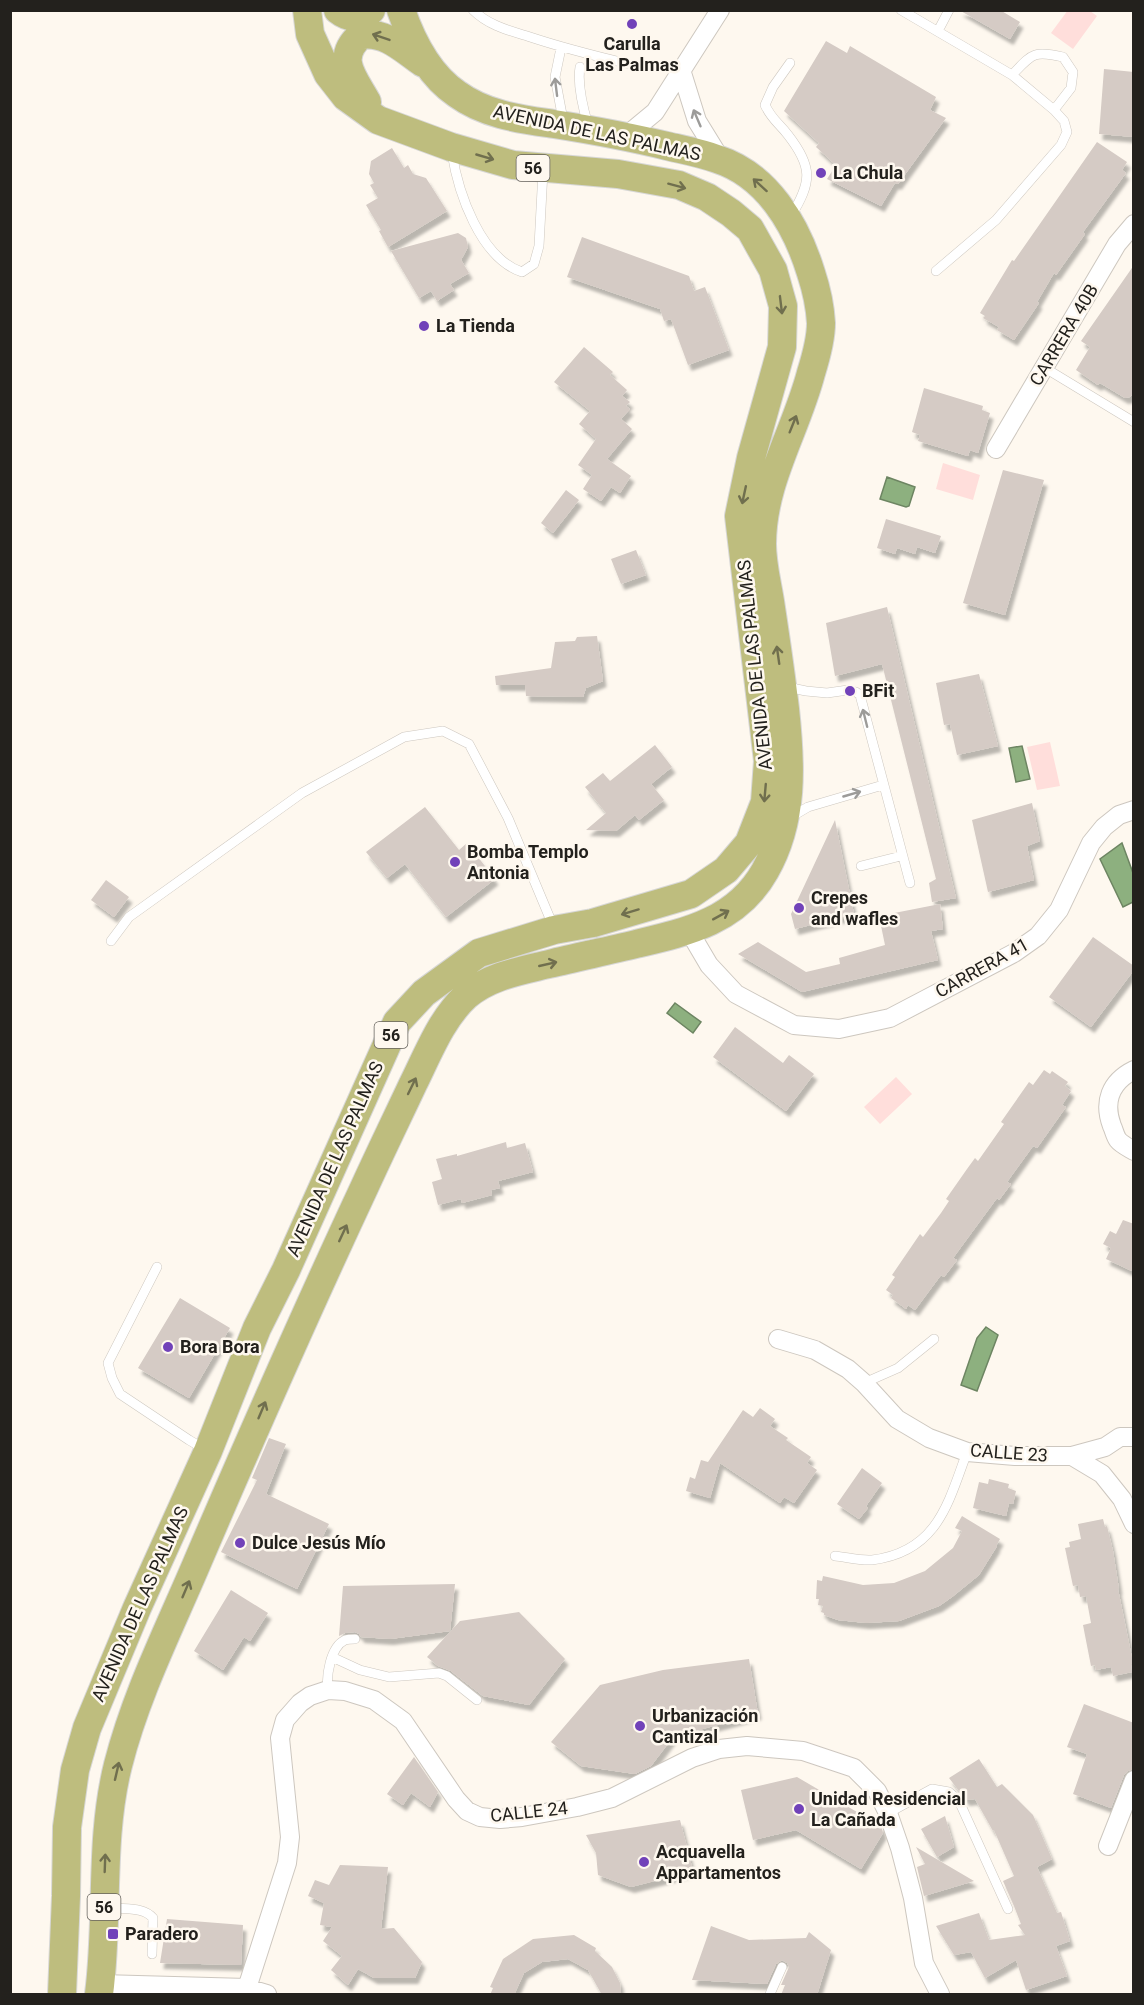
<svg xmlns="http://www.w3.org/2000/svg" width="1144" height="2005" font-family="Roboto,sans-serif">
	<defs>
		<filter id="shadow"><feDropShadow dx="3.5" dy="6" stdDeviation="1.5" flood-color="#0004"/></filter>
	</defs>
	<rect width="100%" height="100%" fill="#fef8ef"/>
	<!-- green -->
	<path fill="#ffdedb" d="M1068,10l22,1 7,5 -24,33 -22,-16z
		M943,463l37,12 -7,25 -37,-11z
		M1050,742l10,44 -23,4 -10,-43z
		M896,1077l16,17 -32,30 -16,-17z"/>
	<!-- water -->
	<path fill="#8db07f" stroke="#6d8562" stroke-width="1.5" d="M887,477l28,10 -6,19 -3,1 -26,-8z
		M1022,746l8,33 -14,3 -7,-34z
		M1122,843l11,30v29l-10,5 -23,-48z
		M675,1003l26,19 -8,11 -26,-20z
		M986,1327l12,8 -21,56 -16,-6 16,-47z"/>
	<!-- building -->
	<path fill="#d5cbc5" filter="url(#shadow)" d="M959,10h41l20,12 -10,17z
		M826,41l21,12 3,-7 86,51 -6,13 16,8 -48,66 -3,-1 -14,23 -54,-27 9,-14 -20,-18 3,-4 -35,-32z
		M1104,69l30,3v65l-35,-3z
		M1097,142l30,20 -5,8 4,3 -43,59 2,2 -29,41 -2,-2 -17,29 2,1 -25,37 -17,-10 2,-3 -16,-9 2,-2 -5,-3 32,-53 2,1z
		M392,148l12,20 4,-3 5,9 13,4 21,33 -59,36 -9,-16 2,-1 -15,-25 12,-7 -8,-13 4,-2 -5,-9 2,-13z
		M458,233l8,5 2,9 -7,13 8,13 -19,11 4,6 -17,11 -6,-10 -12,7 -28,-47z
		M582,237l107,39 5,15 11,-4 24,63 -41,15 -17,-46 -7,2 -4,-12 -93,-32z
		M1134,265v127l-4,5 -5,1 -25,-15 -2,2 -22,-15 14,-23 -9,-6z
		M584,347l29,25 -3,3 17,15 -5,6 8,6 -4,4 4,3 -9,10 11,10 -25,30 24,17 -11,17 -9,-6 -10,14 -18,-12 9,-14 -14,-10 18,-26 -17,-15 11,-13 -36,-29z
		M924,388l59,18 -1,4 8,3 -12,40 -8,-3 -2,6 -50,-15 2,-6 -8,-3z
		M1003,470l41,10 -39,135 -42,-12z
		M566,490l13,10 -26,33 -12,-10z
		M886,519l55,17 -6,17 -18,-6 -2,7 -18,-6 -2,6 -18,-6z
		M636,550l10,25 -25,9 -10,-25z
		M887,607l69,291 -24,4 -3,-19 7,-4 -54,-215 -47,12 -9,-53z
		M597,636l6,45 -17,7 -3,9 -57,-1 -1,-11h-29l-1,-9 56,-8 4,-26 20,-1 2,-4z
		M979,674l19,72 -41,9 -7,-31 -6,1 -8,-42z
		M655,745l17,22 -21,17 13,16 -25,20 -4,-5 -19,16 -30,-1 20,-17 -21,-26 18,-14 7,8z
		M1032,803l8,38 -13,5 7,34 -46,12 -16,-72z
		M425,807l34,43 8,-7 28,36 -49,38 -41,-53 -18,14 -21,-26z
		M835,820l19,94 -59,15 -4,-15z
		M106,880l23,17 -15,20 -23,-17z
		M940,904l3,25 -12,2 7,29 -136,32 -64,-38 20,-12 48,30 34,-8 -1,-6 46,-13 -6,-29z
		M1093,937l41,29v4l-43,57 -42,-30z
		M735,1027l48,36 6,-8 25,19 -28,37 -73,-54z
		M1044,1070l6,4 2,-3 16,11 -3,4 6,5 -9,14 4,2 -29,41 -4,-2 -26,36 4,2 -12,16 -2,-2 -44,60 4,2 -13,17 -3,-2 -26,35 -7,-5 -2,4 -15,-11 2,-3 -7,-5 9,-13 -3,-2 28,-41 3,3 18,-24 8,-12 -3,-2 21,-30 8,-11 3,3 26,-37 -3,-2 28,-40 4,3z
		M506,1142l1,6 18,-5 8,29 -35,9 2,7 -9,2 1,5 -30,8 -1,-4 -23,6 -6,-23 10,-3 -6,-20 21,-5v2z
		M1123,1220l11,4v48l-28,-13 5,-11 -8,-4 7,-13 6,3z
		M180,1298l50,30 -41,70 -51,-30z
		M760,1408l15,11 -5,7 18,12 -2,2 25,17 -4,6 10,7 -23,33 -10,-6 -4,6 -60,-40 -10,35 -24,-7 4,-14 5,2 6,-19 7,2 35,-52 10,7z
		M269,1438l17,6 -20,50 63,30 -32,65 -76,-37 36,-72 -5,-2z
		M862,1468l20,15 -16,23 2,2 -9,11 -22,-15z
		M989,1479l20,5 -1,4 8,3 -3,13 -4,-1 -3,13 -33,-8 6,-26 9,2z
		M962,1516l38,23 -4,7h1l-18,29 -27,22 -13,9 -40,15 -33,2 -28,-3 -14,-5v-2l-3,-1 2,-6 -5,-1 1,-6h-3l1,-19 5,1 1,-5 40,9 31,-2 31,-12 28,-23 9,-17 -7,-3z
		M1103,1519l2,8 2,-1 6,25 6,38h-1l15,74 -2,1 1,8 -19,4 -2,-9 -15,3 -1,-5 -4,1 -8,-41 8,-2 -5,-27 -6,1 -2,-12 -5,1 -8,-38 5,-1 -1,-5 12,-3 -3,-15z
		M455,1584l-5,47 -60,8 -29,-2 -2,-3 -4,-2 -10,1 -6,3 4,-50z
		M231,1590l37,23 -18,28 -6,-4 -21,33 -29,-19z
		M519,1612l46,47 -36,46 -46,-9 -32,-25 -13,-5 -11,-9 33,-36z
		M749,1659l9,55 -85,23 -22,29 -16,8 -54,-8 -30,-24 49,-57 63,-15z
		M1084,1704l50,19v46l-6,2 -4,4 -13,33 -38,-14 14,-40 -20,-7z
		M414,1757l24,35 -8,15 -19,-14 -8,12 -16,-11z
		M979,1759l18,28 5,-3 31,31 19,44 -15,8 20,46 4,-1 9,29 -14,5 11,30 -41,14 -10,-30 -31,18 -14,-26 -17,3 -18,-29 43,-13 10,27 36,-5 -7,-10 3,-1 -7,-18 -11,-25 11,-5 -20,-46 -1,1 -18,-32 -9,1 -17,-22z
		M797,1777l84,49 2,7 -22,36 -65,-39 -43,10 -12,-50z
		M945,1816l9,31 -17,10 -16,-28z
		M680,1820l13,51 -62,16 -33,-12 -2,-22 -10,-18z
		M916,1847l58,34 -50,15 -7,-29 8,-3z
		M340,1865l48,2 -7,62 13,-1 28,34 -7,16h-41l-16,-9 -10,16 -17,-15 11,-14 -19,-15 9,-14 -12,-2 4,-22 -16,-7 7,-16 14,5z
		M167,1919l76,6 -2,40 -81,-2z
		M711,1926l38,14 57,-2 3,-6 22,18 -14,45h-36l4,-10h-4l8,-18 -2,-4 -5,-3 -6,4 -9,20 -75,-4z
		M574,1935l22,13 -1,3 17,16 8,16 1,12h-19l-14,-25 -20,-11 -26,3 -18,11 -10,22h-24l3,-7 -3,-1 13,-28 30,-20z"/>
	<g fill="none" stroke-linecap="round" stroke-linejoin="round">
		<!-- service casing -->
		<g stroke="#cdc7bf" stroke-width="10">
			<path id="service" d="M473,10c15,15 34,20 54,26 33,11 68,20 102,28
				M901,10l111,65 42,35 10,11 3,11 -6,13 -65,75 -60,51
				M938,31l11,-21
				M561,48l-6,29 8,43
				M790,63l-17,24 -8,18c7,15 14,18 23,30 25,32 24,47 3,81
				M580,67c-3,18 3,41 8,58
				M1012,75c20,-21 21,-25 51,-18l10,15 -2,16 -17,22
				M452,153c6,39 28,105 70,119l12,-8 5,-18 4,-75
				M1045,368l89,54
				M787,687l19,4 21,2 21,-3 8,2 4,3 50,188
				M791,817l17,-10 75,-22
				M861,866l40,-10
				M111,941l18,-24 173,-124 102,-56 39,-6 26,13 39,74 46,110
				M157,1267l-49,96 4,15 8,16 69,46 17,10
				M864,1383l34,-15 36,-29
				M835,1556c11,1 25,5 37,4 65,-8 76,-56 95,-108
				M332,1657l28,13 29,7 50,-4 8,3 30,24
				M328,1690c-2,-13 2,-43 17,-50 3,-1 6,-1 10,-1
				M888,1813l44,-24 17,3 10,9 49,108
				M108,1907c15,3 35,-1 45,11l-1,36
				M770,1994l12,-27"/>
		</g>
		<!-- minor casing -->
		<g stroke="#cdc7bf" stroke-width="20">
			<path id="minor" d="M682,73l15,48 24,39
				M626,136l29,-24 65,-102
				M996,449l121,-205 17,-20
				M689,931l20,34 27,29 58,31 45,4 51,-11 124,-65 24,-17 21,-26 32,-67 13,-16 15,-12 15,-5
				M1134,1070c-24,12 -31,32 -22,56 2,4 3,10 6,14 3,4 11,8 16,11
				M778,1339l37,11 33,19 16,14 33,36 32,19 38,14 48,4h57l30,18 20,25 12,25
				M1072,1456l33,-9 15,-10h14
				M1108,1846l26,-66
				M101,1984l146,4 20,6
				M247,1988l40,-125 3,-26 -10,-99 5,-18 15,-17 10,-7 18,-6 17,1 29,9 29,21 53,78 11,12 13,6 20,2 22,-2 55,-10 35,-9 80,-40 27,-9 28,-3 56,5 51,17 23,23 11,22 12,35 13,50 11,65 16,31"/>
		</g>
		<!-- primary casing -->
		<g stroke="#d7d7d6" stroke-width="30">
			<path id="primary" d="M338,10c10,8 23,10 33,0
				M367,102c-13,-24 -33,-44 -6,-67 25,-4 43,15 62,28
				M62,1994l4,-98 1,-69 8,-57 12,-42 50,-120 71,-157 49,-123 29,-58 111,-248 27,-29 55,-40 75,-23 39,-7 98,-29 35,-24 23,-27 16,-41 3,-41 -29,-245 12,-58 31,-111 1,-41 -10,-36 -23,-41 -19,-16 -24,-16 -28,-12 -61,-11 -105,-9 -62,-18 -73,-27 -32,-23 -18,-23 -18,-40 -3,-24
				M99,1994c10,-76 0,-153 19,-229 18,-71 51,-136 79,-202 54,-126 109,-251 167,-375 16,-35 33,-70 49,-104 15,-30 28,-65 53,-88 23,-20 54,-25 83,-32 29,-7 58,-13 87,-20 51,-12 101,-23 129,-73 29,-51 26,-106 20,-162 -4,-34 -9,-68 -14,-101 -3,-22 -9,-42 -9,-64 0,-62 34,-113 49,-171 5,-16 10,-33 10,-50 -1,-17 -5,-35 -10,-50 -15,-49 -44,-98 -94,-114 -16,-6 -33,-9 -50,-13 -37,-9 -75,-16 -113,-22 -34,-5 -68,-9 -97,-30 -28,-19 -45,-52 -56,-84"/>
		</g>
		<!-- service -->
		<use href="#service" stroke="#fff" stroke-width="9"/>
		<!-- minor -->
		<use href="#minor" stroke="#fff" stroke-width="18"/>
		<!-- primary -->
		<use href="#primary" stroke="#bebd7e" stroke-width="28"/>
	</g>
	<!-- one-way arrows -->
	<defs><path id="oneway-shaft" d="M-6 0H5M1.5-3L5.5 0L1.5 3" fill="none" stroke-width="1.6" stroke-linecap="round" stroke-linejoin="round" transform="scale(1.5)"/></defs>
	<g stroke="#706f4e">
		<use href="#oneway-shaft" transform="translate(381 37) rotate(-161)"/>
		<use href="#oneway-shaft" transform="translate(485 157) rotate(16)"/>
		<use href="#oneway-shaft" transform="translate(760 185) rotate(-138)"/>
		<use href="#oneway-shaft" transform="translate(677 186) rotate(15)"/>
		<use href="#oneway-shaft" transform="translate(781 305) rotate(83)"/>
		<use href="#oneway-shaft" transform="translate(793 424) rotate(-68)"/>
		<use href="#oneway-shaft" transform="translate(744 495) rotate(102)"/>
		<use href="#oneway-shaft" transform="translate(778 655) rotate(-98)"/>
		<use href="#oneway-shaft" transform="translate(765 793) rotate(95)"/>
		<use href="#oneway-shaft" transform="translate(630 912) rotate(163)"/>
		<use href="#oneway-shaft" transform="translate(721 915) rotate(-29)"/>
		<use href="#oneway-shaft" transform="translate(548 964) rotate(-13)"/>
		<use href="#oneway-shaft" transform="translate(412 1086) rotate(-64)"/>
		<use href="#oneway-shaft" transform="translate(343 1233) rotate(-65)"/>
		<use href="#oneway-shaft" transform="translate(262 1410) rotate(-67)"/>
		<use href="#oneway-shaft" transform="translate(186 1589) rotate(-67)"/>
		<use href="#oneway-shaft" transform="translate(117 1771) rotate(-77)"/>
		<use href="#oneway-shaft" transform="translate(105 1863) rotate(-88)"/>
	</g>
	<g stroke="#9c9b99">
		<use href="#oneway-shaft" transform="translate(556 87) rotate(-97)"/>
		<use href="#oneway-shaft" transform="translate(697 118) rotate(-113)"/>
		<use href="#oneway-shaft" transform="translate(865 718) rotate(-104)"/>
		<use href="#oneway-shaft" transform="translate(852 794) rotate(-16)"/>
	</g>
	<!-- markers -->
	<g fill="#7142b9" stroke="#fef8ef" stroke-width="2">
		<circle cx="632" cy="24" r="6"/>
		<circle cx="821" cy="173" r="6"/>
		<circle cx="424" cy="326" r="6"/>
		<circle cx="850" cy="691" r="6"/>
		<circle cx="455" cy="862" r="6"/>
		<circle cx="799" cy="908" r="6"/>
		<circle cx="168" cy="1347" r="6"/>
		<circle cx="240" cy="1543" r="6"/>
		<circle cx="640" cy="1726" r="6"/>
		<circle cx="799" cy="1809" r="6"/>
		<circle cx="644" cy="1862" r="6"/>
		<rect x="107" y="1928" width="12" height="12" rx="3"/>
	</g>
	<g text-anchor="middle" stroke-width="5" stroke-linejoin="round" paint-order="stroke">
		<!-- shield labels -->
		<g fill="#fef8ef" stroke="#65625c" stroke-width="1.5">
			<rect x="516.5" y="155" width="33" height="26" rx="4.5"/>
			<rect x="374.5" y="1022" width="33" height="26" rx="4.5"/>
			<rect x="87.5" y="1894" width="33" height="26" rx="4.5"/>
		</g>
		<g font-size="16" font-weight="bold" fill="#23211d">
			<text x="533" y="174">56</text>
			<text x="391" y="1041">56</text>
			<text x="104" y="1913">56</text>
		</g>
		<!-- poi labels -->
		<g font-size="18" font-weight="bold" fill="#23211d" stroke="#fef8ef" text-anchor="start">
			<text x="632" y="50" text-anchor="middle">Carulla<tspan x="632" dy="21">Las Palmas</tspan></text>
			<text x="833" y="179">La Chula</text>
			<text x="436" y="332">La Tienda</text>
			<text x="862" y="697">BFit</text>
			<text x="467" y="858">Bomba Templo<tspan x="467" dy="21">Antonia</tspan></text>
			<text x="811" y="904">Crepes<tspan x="811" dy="21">and wafles</tspan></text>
			<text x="180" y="1353">Bora Bora</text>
			<text x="252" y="1549">Dulce Jesús Mío</text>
			<text x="652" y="1722">Urbanización<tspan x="652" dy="21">Cantizal</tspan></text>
			<text x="811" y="1805">Unidad Residencial<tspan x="811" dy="21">La Cañada</tspan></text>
			<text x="656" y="1858">Acquavella<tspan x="656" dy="21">Appartamentos</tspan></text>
			<text x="125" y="1940">Paradero</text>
		</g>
		<!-- street labels -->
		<g font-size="18" fill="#23211d" stroke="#fef8ef">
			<text transform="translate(597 133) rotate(12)" y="6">AVENIDA DE LAS PALMAS</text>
			<text transform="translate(1064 335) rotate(-59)" y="6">CARRERA 40B</text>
			<text transform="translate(755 665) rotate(-96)" y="6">AVENIDA DE LAS PALMAS</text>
			<text transform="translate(982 968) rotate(-29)" y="6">CARRERA 41</text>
			<text transform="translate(335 1159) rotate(-66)" y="6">AVENIDA DE LAS PALMAS</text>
			<text transform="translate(1009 1453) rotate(4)" y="6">CALLE 23</text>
			<text transform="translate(140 1604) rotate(-66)" y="6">AVENIDA DE LAS PALMAS</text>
			<text transform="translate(529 1812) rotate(-6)" y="6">CALLE 24</text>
		</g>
	</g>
	<!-- border -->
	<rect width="1144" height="2005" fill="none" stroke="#23211d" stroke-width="24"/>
</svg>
